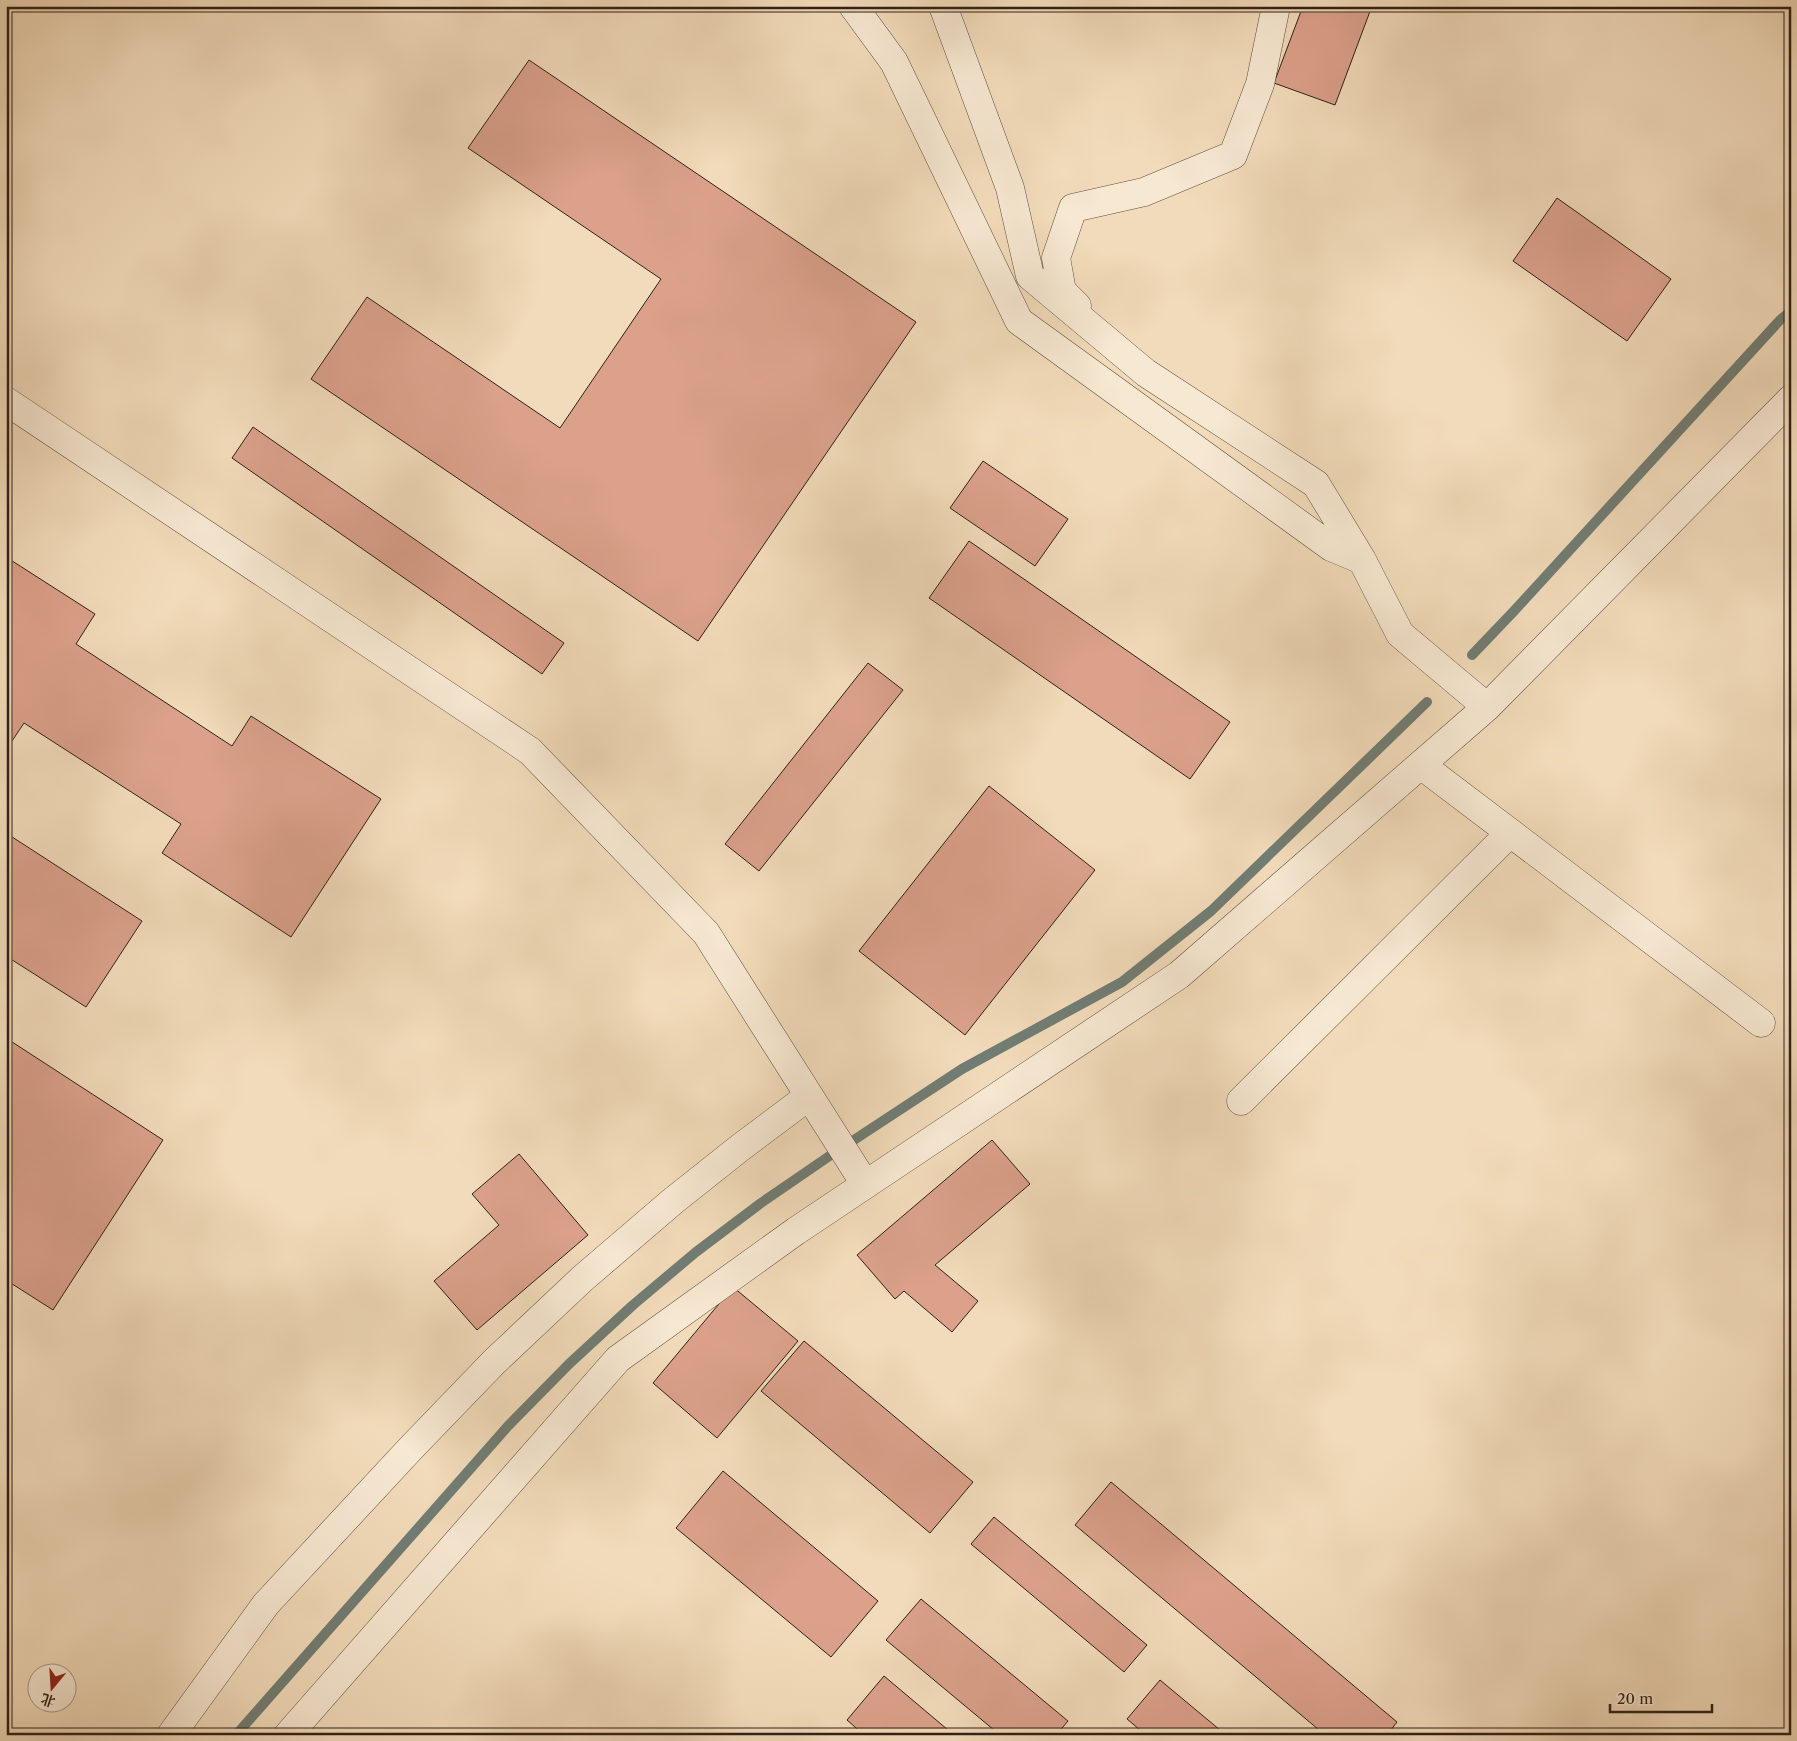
<svg xmlns="http://www.w3.org/2000/svg" width="1797" height="1741" font-family="'Libre Caslon Text','Noto Serif SC',serif">
	<rect width="100%" height="100%" fill="#f2dbba"/>
	<filter id="stains"><feTurbulence type="fractalNoise" baseFrequency=".004" numOctaves="4"/><feColorMatrix values="0 0 0 0 .2 0 0 0 0 .09 0 0 0 0 .02 0 0 0 .5 -.17"/></filter>
	<radialGradient id="worn" r=".72"><stop offset=".6" stop-color="#630" stop-opacity="0"/><stop offset="1" stop-color="#630" stop-opacity=".3"/></radialGradient>
	<g fill="none" stroke-linecap="round" stroke-linejoin="round">
		<!-- stream -->
		<path stroke="#717d74" stroke-width="10" d="M1472,655l42,-44 266,-291 11,-9
			M236,1735l272,-309 61,-62 64,-59 63,-53 65,-49 67,-46 134,-88 160,-87 89,-71 216,-209"/>
	</g>
	<!-- building -->
	<path fill="#dba18b" stroke="#312018" d="M1303,6h69l-37,99 -61,-22z
		M529,60l387,262 -218,319 -387,-262 56,-82 193,131 101,-149 -193,-131z
		M1557,198l114,81 -44,62 -114,-80z
		M253,427l311,216 -22,31 -310,-216z
		M983,461l85,58 -33,47 -85,-58z
		M969,541l261,181 -40,57 -261,-181z
		M6,557l89,57 -19,30 156,102 19,-30 130,83 -90,138 -129,-84 19,-29 -157,-101 -18,27z
		M868,663l35,27 -144,181 -34,-27z
		M989,786l106,84 -130,165 -106,-84z
		M6,833l136,88 -56,86 -80,-51z
		M6,1038l157,102 -110,170 -47,-30z
		M992,1140l38,44 -95,81 43,36 -26,31 -48,-41 -9,8 -38,-44z
		M519,1154l69,81 -111,95 -43,-49 65,-56 -27,-31z
		M733,1287l65,54 -81,97 -64,-55z
		M804,1341l169,141 -43,51 -169,-142z
		M723,1471l155,130 -47,56 -155,-129z
		M1111,1482l286,240 -10,13h-62l-250,-210z
		M994,1517l153,128 -23,27 -153,-128z
		M921,1599l147,122 -12,14h-56l-114,-95z
		M884,1676l70,59h-90l-17,-15z
		M1160,1680l66,55h-80l-19,-16z"/>
	<g fill="none" stroke-linecap="round" stroke-linejoin="round">
		<!-- minor casing -->
		<g stroke="#614f40" stroke-width="29">
			<path id="minor" d="M853,6l41,56 125,259 312,226 31,13
				M943,6l67,182 20,88 116,97 170,111 46,76 38,74 87,73
				M1077,306l-15,-15 -6,-33 17,-50 71,-16 89,-37 27,-71 16,-78
				M6,401l524,350 176,182 159,251
				M1421,765l340,258
				M1241,1101l269,-268
				M171,1735l95,-131 145,-156 83,-86 88,-83 91,-78 68,-54 68,-51
				M288,1735l330,-376 178,-128 383,-256 308,-268 304,-308"/>
		</g>
		<!-- minor -->
		<use href="#minor" stroke="#f7e8d2" stroke-width="28"/>
	</g>
	<!-- margin -->
	<rect width="1797" height="1741" fill="none" stroke="#f2dbba" stroke-width="25"/>
	<rect x="8" y="8" width="1782" height="1726" fill="none" stroke="#312018" stroke-width="2.5"/>
	<rect x="12" y="12" width="1772" height="1716" fill="none" stroke="#312018"/>
	<!-- north arrow -->
	<g transform="translate(52 1688) rotate(198)"><circle r="24" fill="#f7e8d2" stroke="#a89888"/>
	<path d="M0-4L9 19L0 12L-9 19Z" fill="#8f2418"/>
	<text y="-8" font-size="14" font-weight="bold" text-anchor="middle" fill="#312018">北</text>
	</g>
	<!-- scale -->
	<path d="M1610 1704v8h102v-8" fill="none" stroke="#312018" stroke-width="2.5"/>
	<text x="1617" y="1704" font-size="15" fill="#312018" stroke="#f7e8d2" stroke-width="4" paint-order="stroke">20 m</text>
	<rect width="100%" height="100%" filter="url(#stains)"/>
	<rect width="100%" height="100%" fill="url(#worn)"/>
</svg>
